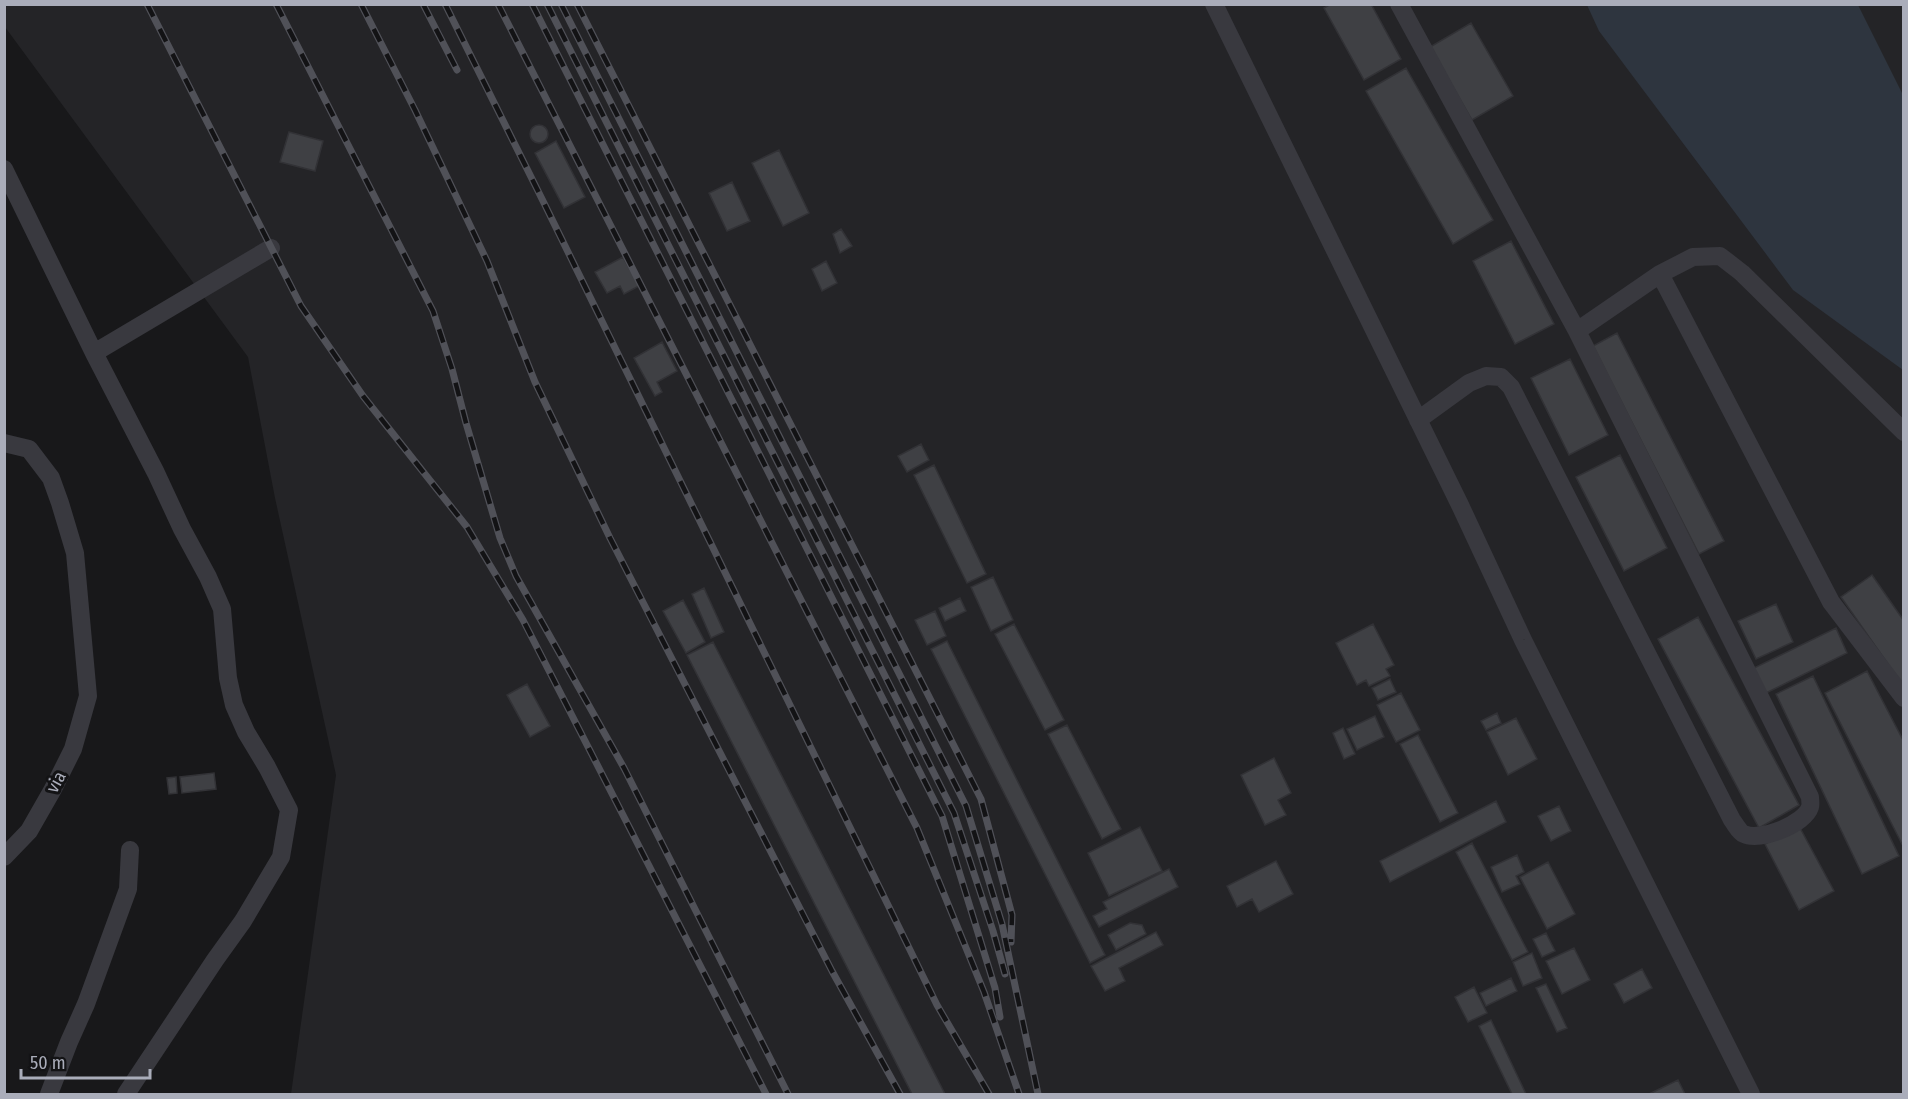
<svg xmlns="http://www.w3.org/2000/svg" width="1908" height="1099" font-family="'Fira Sans Condensed',sans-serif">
	<rect width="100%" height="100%" fill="#18181a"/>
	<!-- built -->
	<path fill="#242427" d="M4,5h1899v1089h-1612l45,-319 -61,-277 -27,-141 -243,-330z"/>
	<!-- water -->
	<path fill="#2e353f" d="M1587,5h271l45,90v275l-110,-80 -194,-259z"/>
	<!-- building -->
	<path fill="#3f4044" stroke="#323236" stroke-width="1.5" d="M1331,4h40l30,55 -37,21 -40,-72z
		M1471,23l42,73 -41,24 -42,-73z
		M1406,68l87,152 -40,24 -87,-153z
		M530 134a9 9 0 1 1 18 0a9 9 0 1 1-18 0Z
		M289,132l34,9 -8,30 -35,-9z
		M556,141l29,56 -21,11 -29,-55z
		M779,150l30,63 -26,13 -31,-63z
		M732,182l18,39 -23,10 -18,-38z
		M841,229l11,17 -12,7 -7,-19z
		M1511,241l43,83 -39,20 -42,-83z
		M623,257l16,29 -15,8 -4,-8 -13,7 -12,-21z
		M826,261l11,22 -15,8 -10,-22z
		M1617,333l107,208 -25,13 -106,-208z
		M662,342l15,29 -20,11 5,10 -7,4 -21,-38z
		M1570,359l38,76 -39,20 -38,-77z
		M921,444l8,16 -22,12 -9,-16z
		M1620,455l47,93 -43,23 -48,-94z
		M934,465l52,109 -19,9 -53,-108z
		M1872,575l32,46v66l-63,-90z
		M993,577l20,43 -22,11 -20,-44z
		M704,588l20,44 -13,6 -19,-44z
		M960,598l6,13 -21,10 -6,-13z
		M683,600l22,42 -19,11 -23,-42z
		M1776,604l17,38 -37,17 -18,-38z
		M935,611l11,25 -19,9 -12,-25z
		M1698,617l101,188 -40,23 -101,-189z
		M1014,624l50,96 -19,10 -50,-96z
		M1373,624l21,41 -8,4 4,7 -21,10 -3,-6 -9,5 -21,-42z
		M1836,628l11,25 -81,40 -12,-25z
		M947,641l158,314 -15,8 -159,-314z
		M713,642l232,452h-33l-225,-439z
		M1867,671l37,71v106l-79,-155z
		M1813,676l86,180 -37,18 -86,-180z
		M1390,679l6,13 -18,8 -6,-12z
		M527,684l23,42 -20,11 -23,-42z
		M1401,693l19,37 -24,12 -19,-37z
		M1497,713l4,10 -15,7 -5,-9z
		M1375,716l9,21 -27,13 -10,-21z
		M1516,718l21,41 -29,16 -21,-43z
		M1067,725l54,104 -19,10 -54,-105z
		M1343,728l12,26 -11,5 -11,-26z
		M1418,735l40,78 -18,9 -40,-78z
		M1274,758l17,35 -13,7 8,15 -21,10 -24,-50z
		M214,773l2,16 -34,4 -2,-16z
		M176,777l1,16 -8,1 -2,-16z
		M1496,801l10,21 -116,60 -10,-21z
		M1559,806l12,25 -20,10 -13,-25z
		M1799,826l35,65 -35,19 -34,-66z
		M1140,827l22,44 -53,25 -21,-43z
		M1472,843l56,109 -16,8 -56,-108z
		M1517,855l7,17 -8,4 4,8 -18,8 -11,-25z
		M1276,861l17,33 -34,18 -7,-13 -15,8 -10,-21z
		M1548,862l27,52 -28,15 -27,-52z
		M1169,869l9,18 -79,40 -6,-11 14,-7 -4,-7z
		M1130,923l12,2 4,9 -30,16 -8,-15z
		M1156,932l7,13 -44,23 6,13 -20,10 -14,-25z
		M1546,933l9,18 -13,6 -9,-18z
		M1574,948l16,32 -28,14 -16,-33z
		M1532,953l10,25 -19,8 -10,-24z
		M1642,969l10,19 -28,15 -10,-19z
		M1511,978l6,13 -31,15 -6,-13z
		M1546,984l21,44 -10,4 -21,-44z
		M1474,987l13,26 -19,9 -13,-25z
		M1491,1020l35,74h-14l-33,-68z
		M1678,1080l7,14h-36z"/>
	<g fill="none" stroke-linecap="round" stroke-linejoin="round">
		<!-- minor -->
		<path stroke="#39393f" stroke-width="18" d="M1214,4l246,501 63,135 228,454
			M1399,4l178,327
			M4,169l90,184
			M1660,274l171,328 73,96
			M1418,420l51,-37 17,-7 15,1 10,10 221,433c4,5 7,12 12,14 16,8 61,-10 66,-27 1,-3 0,-7 0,-10l-233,-466 83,-57 33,-17 27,-1 22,17 162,159
			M4,443l25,6 22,29 9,25 15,50 13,143 -15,53 -20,40 -24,42 -25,26
			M49,1094l20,-52 17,-38 42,-115 2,-39
			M126,1094l89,-134 28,-39 38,-64 8,-47 -22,-43 -21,-35 -12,-27 -6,-27 -6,-69 -14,-32 -26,-48 -26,-56 -62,-120 177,-105"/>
		<!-- rail casing -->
		<g stroke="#505158" stroke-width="7">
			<path id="rail" d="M147,4l154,302 62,90 104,131 56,93 243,474
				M276,4l157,307 19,58 14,54 34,115 16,38 108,192 164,326
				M361,4l54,106 72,151 48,121 75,156 222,433 68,123
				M423,4l34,66
				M445,4l99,199 393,802 52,89
				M498,4l419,824 67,164 35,102
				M532,4l410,812 53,172 5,29
				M547,4l407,809 39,118 12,43
				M561,4l405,802 36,118 36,170
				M577,4l404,795 31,116 -1,27"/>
		</g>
		<!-- rail -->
		<use href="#rail" stroke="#131315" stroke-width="4.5" stroke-dasharray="14" stroke-linecap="butt"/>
	</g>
	<g text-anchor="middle" stroke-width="6" stroke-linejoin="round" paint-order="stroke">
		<!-- street labels -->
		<g font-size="18" fill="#aaadba" stroke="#131315">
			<text transform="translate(56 782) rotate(-62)" y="6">via</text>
		</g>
	</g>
	<!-- border -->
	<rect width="1908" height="1099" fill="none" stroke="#aaadba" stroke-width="12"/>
	<!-- scale -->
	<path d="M21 1069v9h129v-9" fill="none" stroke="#aaadba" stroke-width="3"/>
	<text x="30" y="1069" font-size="18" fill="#aaadba" stroke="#131315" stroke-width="4.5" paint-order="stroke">50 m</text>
</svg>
